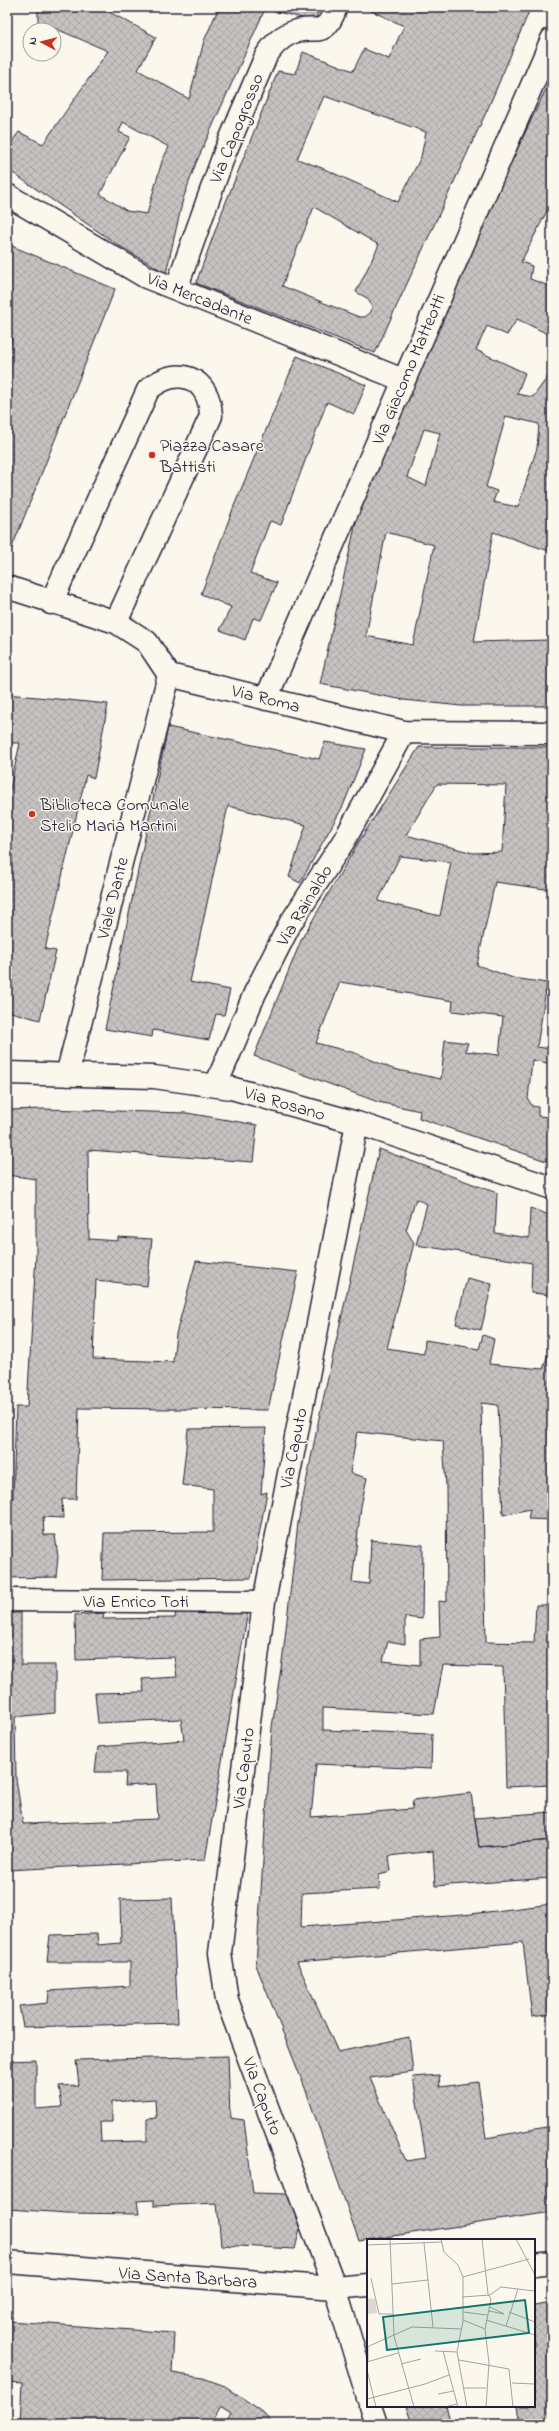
<svg xmlns="http://www.w3.org/2000/svg" width="559" height="2431" font-family="'Indie Flower',sans-serif">
	<defs>
		<pattern id="building-cross-hatch" width="8" height="8" patternUnits="userSpaceOnUse"><rect width="8" height="8" fill="#c6c2c0"/><path d="M0 0l8 8M0 8l8-8" fill="none" stroke="#aaa6a6"/></pattern>
	</defs>
	<rect width="100%" height="100%" fill="#fbf7ec"/>
	<filter id="ink" filterUnits="userSpaceOnUse"><feTurbulence type="fractalNoise" baseFrequency=".025" numOctaves="2"/><feDisplacementMap in="SourceGraphic" scale="8" xChannelSelector="R" yChannelSelector="G"/><feConvolveMatrix kernelMatrix="1 2 1 2 8 2 1 2 1" color-interpolation-filters="sRGB"/></filter>
	<g filter="url(#ink)">
		<!-- building -->
		<path fill="url(#building-cross-hatch)" stroke="#22223b" fill-rule="evenodd" d="M38,7h62l56,30 -18,33 51,29 15,-58 15,-34h101l-5,14 -50,-12 -69,154 -13,36 -17,74 -48,-28 -111,-76v-21l12,-16 24,12 65,-93 -54,-23 -3,2h-13zM123,122l46,25 -7,14 -15,53 -20,-3 -27,-17 30,-57 -11,-5z
			M363,7h168l-42,99 -114,247 -179,-70 26,-71 56,-141 17,3 8,-22 50,19 11,-22 25,10 15,-33zM324,96l102,36 -5,25 -23,45 -76,-34 -25,-9zM314,207l65,38 -23,47 11,6 5,8 -1,6 -6,5h-6l-77,-31z
			M552,76v125l-31,61 11,4 -2,13 22,8v49l-35,-17 -10,16 -20,-9 -11,24 49,23 -8,21 16,3 19,-26v181l-59,-20 -19,110 75,-2 3,-15v81h-91l-57,-6 -84,-16 42,-189 52,-128zM506,416l33,8 -2,24 -19,59 -25,-5 4,-11 -11,-4zM424,429l16,4 -14,53 -19,-9zM386,532l48,13 -21,100 -47,-9z
			M7,244l108,45 -104,261 -4,-1v-196l5,-14 -5,-2z
			M297,356l69,29 -12,29 -27,-12 -46,123 -11,-4 -20,52 27,10 -16,37 -8,-2 -8,22 -25,-10 11,-23 -30,-13 33,-88z
			M7,694l101,10 -14,74 -8,-3 -41,174 11,2 -16,69 -33,-9v-209l13,-59h-13z
			M168,727l151,32 6,-17 41,7 -23,57 -43,77 -11,-6 17,-52 -78,-19 -38,176 40,8 -6,25 -8,-1 -7,26 -56,-10 -1,7 -47,-8z
			M419,747h133v143l-57,-8 -18,83 36,13 34,5 -10,64 15,2v15l-20,-4 -4,39 4,7 6,1v9l11,1 1,13h2v33l-133,-45 1,-7 -42,-9 -124,-46 48,-118 58,-98zM437,784l69,1 -4,67 -29,1 -67,-18zM400,856l51,6 -11,54 -62,-15zM340,982l113,19 -1,10 51,6 -4,38 -34,-4 3,-8 -23,-3 -4,39 -48,-10 -38,-16 -39,-10z
			M44,1109l143,4 70,12 -4,37 -165,-12 1,89 29,2v-4l34,2 -5,47 -51,-6 -3,79 80,3 3,-28 20,-73 102,11 -30,138 -189,-2 -3,91h-14l1,19 -20,-1 1,18h11l3,22 -2,20 -49,1v-80h6l3,-91h11l9,-152v-76l-29,-4v-65z
			M379,1149l118,44 -2,40 34,5 1,-30 22,8v79l-21,-2 1,-30 -116,-18 11,-41 -11,-5 -10,31 8,13 -27,105 37,6 1,-14 54,9 4,-14 11,4 -5,25 54,5 9,-26v177l-24,-1 2,-10 -27,6 -5,-110 -17,-2 5,239 48,1 2,-38h16v180l-46,2 -3,-120 -60,-2 -9,49 -111,-6v22l109,4 -1,35 -115,-5 -5,53 101,-8 1,-9 58,-7 8,54 73,-7v38l-117,8 -2,-35 -44,5 2,15 -12,3 1,15 -78,4 -1,34 162,-12 89,-11v110l-20,3 -9,-75 -226,20 41,90 71,-15 4,35 -43,6 36,83 20,-3 -13,-81 26,-2 1,12 38,-5 8,56 66,-12v86l-193,29 -54,-153 -49,-123 16,-238 11,-72 15,-132 21,-105zM357,1432l86,9 3,45 1,116 -8,-1 1,36 -20,2v26l-37,-4 5,-20 17,3v-27l17,2 1,-74 -52,-5 -2,44 -17,-2 9,-76 6,-28 -17,-5z
			M467,1278l25,6 -11,46 -25,-6z
			M266,1428l-5,66 6,-2 -16,86 -149,2 2,-47 109,-1v-43l-31,-4 6,-56z
			M176,1611h72l-43,249 -198,10v-257h14v52h34v48l-40,4 1,62 7,45 135,-5 -2,-35 -31,2 1,-14h-31l3,-25 86,-7 -3,-21 -83,4 -3,-30 49,-1 -2,-13 35,-2 -3,-20 -98,3 -1,-45 29,-2 -1,6 72,-1z
			M552,1812v28l-73,7 -4,-29z
			M172,1898l6,125 -155,4 -4,-21 29,-3 1,-12 81,-5v-24h-83l3,-27 47,-1 1,11 23,-2 -1,-44z
			M228,2056l2,62 14,2 9,73 34,1 14,30 -6,25 -74,-4 -4,-42 -63,3v-6l-17,1 2,13 -72,-1 -60,-4v-148l29,-1v49l26,-2 -3,-21 20,-1 -3,-25zM155,2099l1,19 -9,1v22l-46,1 -1,-20h12v-20z
			M552,2303v42l-3,1 3,17v61h-32l-3,-18h17v-100z
			M9,2321l165,12 -2,40 31,5 22,8 35,24 13,14h-49l7,-10 -11,-7 -10,17h-190l2,-41 -15,-1z
			M406,2406h40l5,18h-39z"/>
		<g fill="none" stroke-linecap="round" stroke-linejoin="round">
			<!-- minor casing -->
			<g stroke="#22223b" stroke-width="25">
				<path id="minor" d="M7,195l139,82 257,103
					M176,289l49,-137 41,-96c7,-10 13,-18 25,-23 24,-10 33,9 45,-26
					M7,587l109,35 31,20 22,33 235,57 148,1
					M51,603l97,-213c29,-26 62,-13 63,26l-95,206
					M266,699l286,-660
					M7,1073l147,4 77,11 126,35 195,65
					M67,1075l102,-400
					M216,1085l39,-92 35,-69 55,-85 59,-107
					M357,1123l-93,479 -44,351 7,47 108,288 33,110
					M7,1600l257,2
					M7,2262l328,26 33,-3
					M534,2265l18,-2
					M370,2406l6,18"/>
			</g>
			<!-- minor -->
			<use href="#minor" stroke="#fbf7ec" stroke-width="22"/>
		</g>
	</g>
	<!-- markers -->
	<g fill="#c8321e" stroke="#fbf7ec" stroke-width="1.5">
		<circle cx="152" cy="455" r="4"/>
		<circle cx="32" cy="814" r="4"/>
	</g>
	<g text-anchor="middle" stroke-width="3" stroke-linejoin="round" paint-order="stroke">
		<!-- street labels -->
		<g font-size="18" fill="#22223b" stroke="#fbf7ec">
			<text transform="translate(236 128) rotate(-68)" y="6">Via Capogrosso</text>
			<text transform="translate(200 298) rotate(22)" y="6">Via Mercadante</text>
			<text transform="translate(408 369) rotate(-67)" y="6">Via Giacomo Matteotti</text>
			<text transform="translate(266 698) rotate(14)" y="6">Via Roma</text>
			<text transform="translate(112 898) rotate(-76)" y="6">Viale Dante</text>
			<text transform="translate(304 905) rotate(-59)" y="6">Via Rainaldo</text>
			<text transform="translate(285 1103) rotate(16)" y="6">Via Rosano</text>
			<text transform="translate(293 1448) rotate(-79)" y="6">Via Caputo</text>
			<text x="136" y="1607">Via Enrico Toti</text>
			<text transform="translate(243 1768) rotate(-83)" y="6">Via Caputo</text>
			<text transform="translate(263 2096) rotate(69)" y="6">Via Caputo</text>
			<text transform="translate(188 2277) rotate(4)" y="6">Via Santa Barbara</text>
		</g>
		<!-- poi labels -->
		<g font-size="18" fill="#22223b" stroke="#fbf7ec" text-anchor="start">
			<text x="160" y="451">Piazza Casare<tspan x="160" dy="21">Battisti</tspan></text>
			<text x="40" y="810">Biblioteca Comunale<tspan x="40" dy="21">Stelio Maria Martini</tspan></text>
		</g>
	</g>
	<!-- overview -->
	<g transform="translate(367 2239)">
		<rect width="168" height="168" fill="#fbf7ec"/>
		<path d="M0,59l8,1 2,14 -10,1z" fill="#dbd8d3"/>
		<path fill="none" stroke="#a4a2a5" stroke-width="1" d="M23,0l4,97 20,71M74,0l3,13 14,13 5,12v44l-6,31 10,55M115,0l6,55 3,5 -6,30 4,34 -3,44M149,0l19,36M57,4l9,84M0,6l75,-3M96,38l66,-18M4,39l8,36h14M25,45l36,-4M123,56l11,-8 34,4M95,58l28,-2M122,72l15,3 -14,-7M96,73l24,3M142,73l26,10M96,81l22,9M119,81l49,15M139,87l12,-37M0,108l45,-20 50,2M68,112l22,1M76,112l15,56M92,121l50,9 4,38M0,123l31,-9M1,123v-15M34,125l20,-5M0,131l9,37M145,144l23,1M97,149h22M71,155l16,-3M0,160l58,-15 24,-9M78,168l12,-3"/>
		<path fill="#0f766e" fill-opacity="0.15" stroke="#0f766e" stroke-width="2" d="M158,61l4,33 -142,17 -4,-33z"/>
		<rect width="168" height="168" fill="none" stroke="#22223b" stroke-width="2"/>
	</g>
	<!-- margin -->
	<rect width="559" height="2431" fill="none" stroke="#fbf7ec" stroke-width="24"/>
	<rect x="12" y="12" width="535" height="2407" fill="none" stroke="#22223b" stroke-width="1.5" filter="url(#ink)"/>
	<!-- north arrow -->
	<g transform="translate(42 42) rotate(277)"><circle r="19" fill="#fbf7ec" stroke="#a4a2a5"/>
	<path d="M0-3L7 15L0 10L-7 15Z" fill="#c8321e"/>
	<text y="-6" font-size="11" font-weight="bold" text-anchor="middle" fill="#22223b">N</text>
	</g>
</svg>
